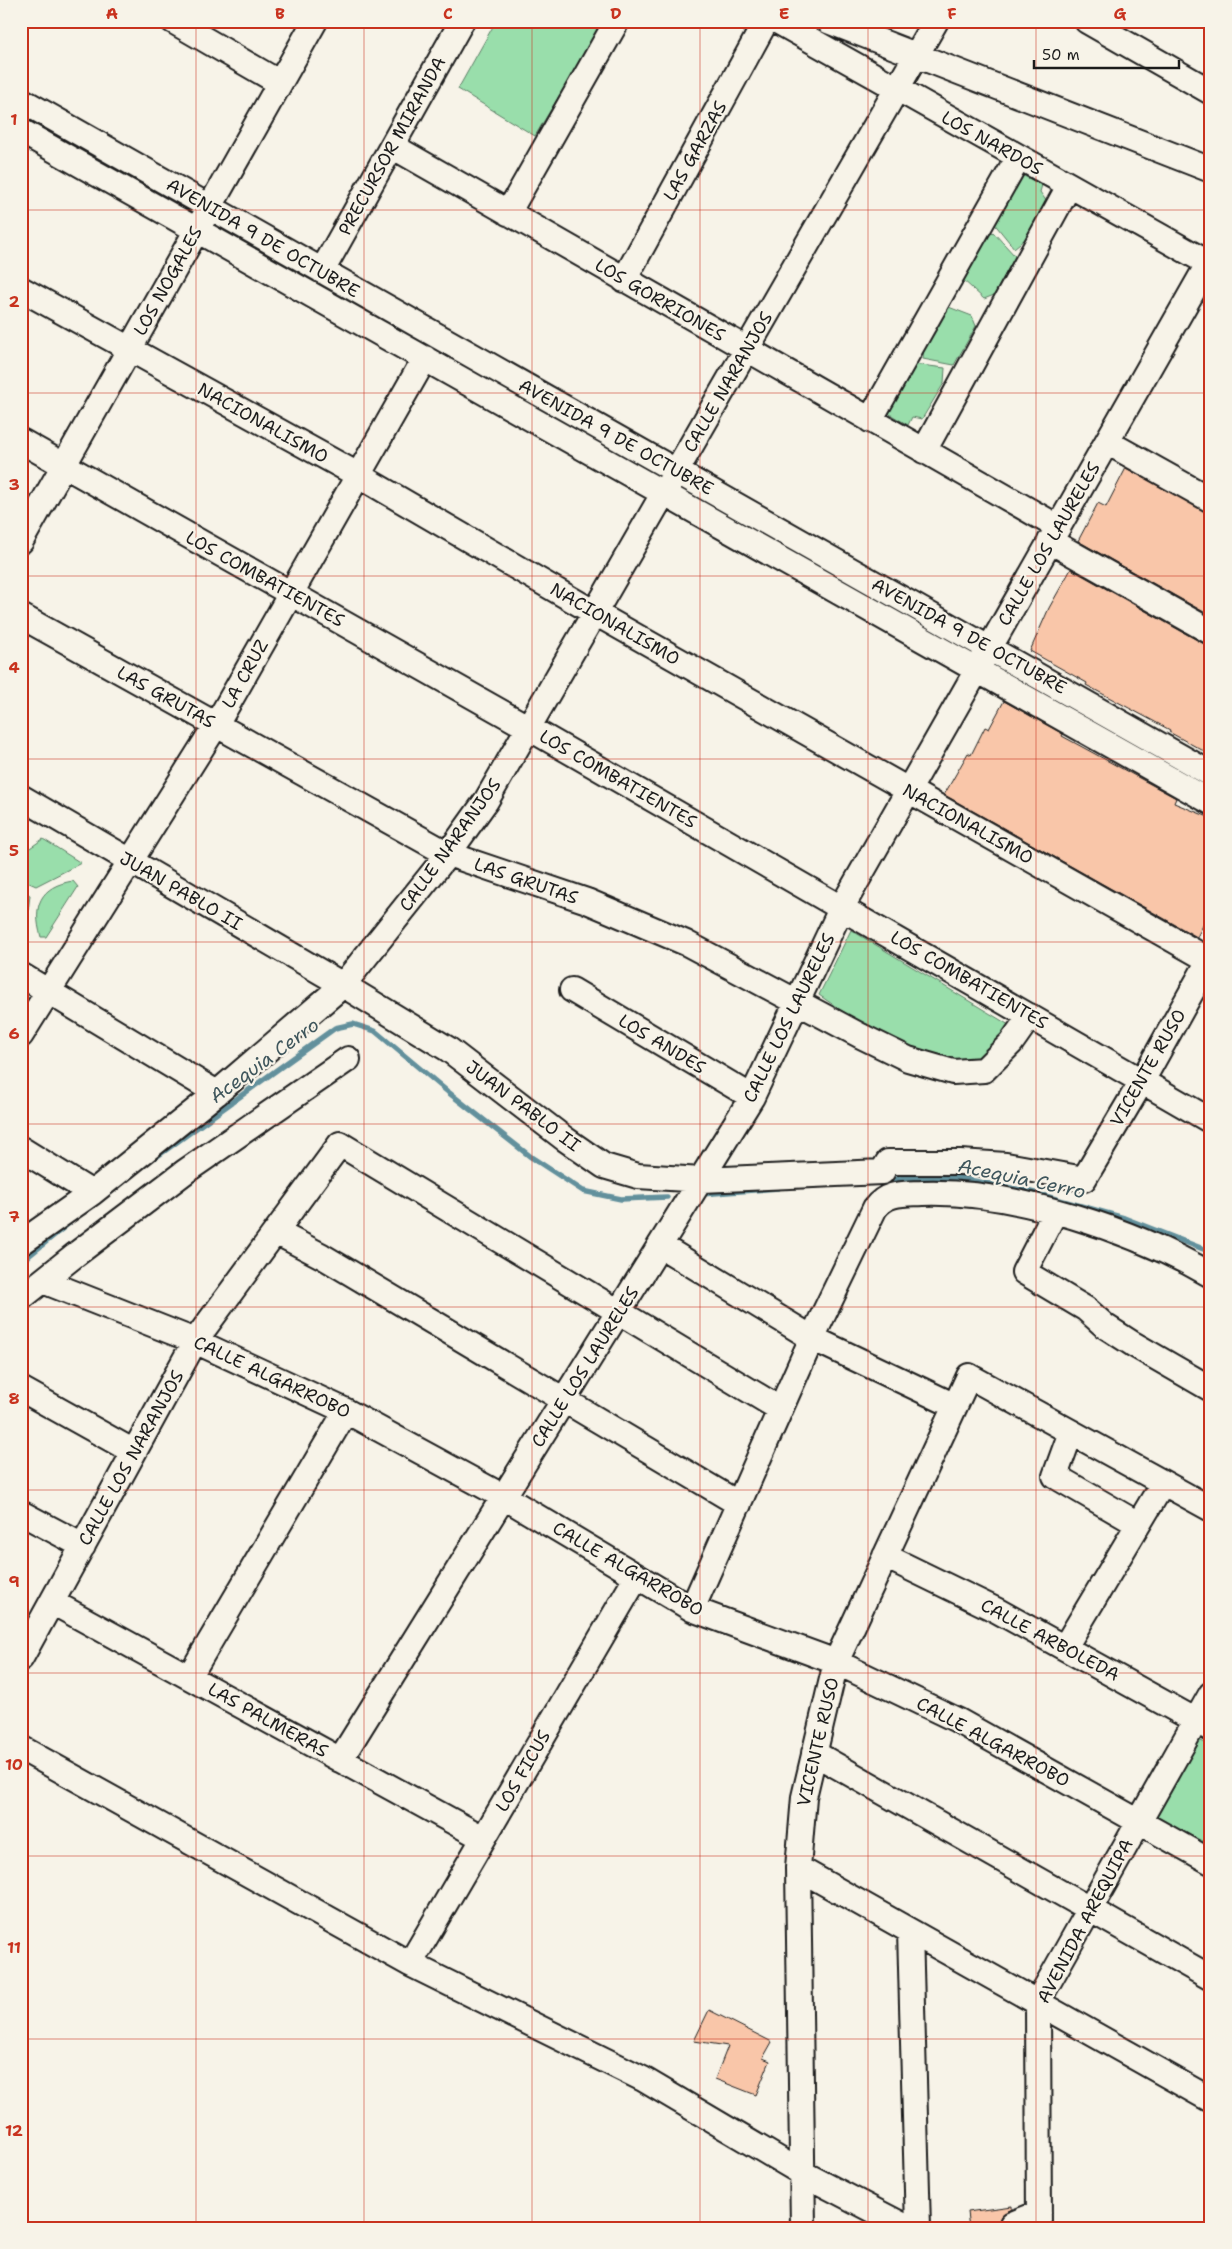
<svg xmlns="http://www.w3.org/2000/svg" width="1232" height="2249" font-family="'Shantell Sans',sans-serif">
	<rect width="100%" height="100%" fill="#f7f3e8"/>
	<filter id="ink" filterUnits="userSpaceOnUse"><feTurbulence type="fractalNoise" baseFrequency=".02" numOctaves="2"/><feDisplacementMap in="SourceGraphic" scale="10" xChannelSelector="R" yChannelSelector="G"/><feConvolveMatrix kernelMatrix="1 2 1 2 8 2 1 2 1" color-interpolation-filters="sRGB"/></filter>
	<g filter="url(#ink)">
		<!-- green -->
		<path fill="#99deab" stroke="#5a7d64" d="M496,21h108l-69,115 -77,-47z
			M1019,176h5l18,9 -2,7 7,10 -22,37 -11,9 -21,-26z
			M993,232l22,24 -21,39 -10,4 -22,-20 20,-38z
			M946,306l26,10 4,10 -22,39 -31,-6 1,-14z
			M913,364l32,4 -1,15 -22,36 -10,-2 -4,8 -20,-12v-5z
			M43,839l38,24 -45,23 -9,-4 -6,-21v-7z
			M73,881l5,6 -32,50h-5c-9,-31 -1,-51 32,-56z
			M24,892l6,3 -6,51h-3v-52z
			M851,930l158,95 -33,38c-20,-4 -41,-7 -60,-14 -35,-12 -67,-33 -97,-54z
			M1191,1736l20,10v105l-63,-36z"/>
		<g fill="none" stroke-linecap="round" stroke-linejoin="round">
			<!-- stream -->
			<path stroke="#62909c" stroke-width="5.5" d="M156,1157l179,-129 18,-4 22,7 73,61 83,65 52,34 38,8 46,-2
				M884,1180l42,-3 32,1 69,13 97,27 87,34
				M701,1194l77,-6
				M21,1262l48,-39"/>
		</g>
		<!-- building -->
		<path fill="#f9c6a9" stroke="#1c1c1c" d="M1126,468l85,46v102l-133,-75 20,-38 8,4z
			M1071,569l133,75 7,2v109l-42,-23 1,-2 -84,-45 1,-2 -57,-32 19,-43z
			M1004,701l59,33 -1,2 114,62 -2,5 37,15v8l-5,10 4,2 -4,13 5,2v57l-14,27 -253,-142 24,-42 3,2 14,-28 4,2z
			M709,2010l63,32 -9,16 7,3 -14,34 -41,-16 13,-33 -34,-5z
			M1012,2206v3l-11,7 -2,12h-30l-2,-16z"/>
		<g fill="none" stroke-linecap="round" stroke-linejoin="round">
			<!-- minor casing -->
			<g stroke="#1c1c1c" stroke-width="28">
				<path id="minor" d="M173,21l107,62
					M777,21l431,242
					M828,21l383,149
					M1087,21l124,71
					M21,100l1190,674
					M21,131l1190,671
					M392,146l666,381
					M508,213l109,-192
					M322,271l140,-250
					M624,280l142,-259
					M21,289l337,186 237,138 614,347
					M870,420l148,-262
					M21,441l508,287 682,393
					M1107,442l104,58
					M924,451l145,-265
					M21,541l294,-520
					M1050,541l161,91
					M21,616l427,238 139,47 99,42 175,93 47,23 45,13 31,-2 27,-27 19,-27
					M21,797l322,188 105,64 117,90 39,27 34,10 64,4 180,-8 6,-10h72l46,3 78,14 58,-98 69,-124
					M21,975l196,118
					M572,990l180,107
					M21,1035l195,-310 209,-367
					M21,1149l71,44
					M1055,1212l-31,60 62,37 19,17 28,18 78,45
					M276,1232l46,24 417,248
					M21,1243l71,-50 125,-100 126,-108 105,-131 38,-53 450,-780
					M661,1246l151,92 143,68
					M43,1281l152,60 151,70 158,86 188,112 144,53 121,58 254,142
					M21,1298l54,-43 111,-84 162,-112
					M21,1389l113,63
					M1071,1432l-16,44 83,48
					M21,1513l62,33
					M885,1556l111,54 215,119
					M52,1602l431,236
					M692,1609l120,-271 63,-130c12,-16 28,-14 48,-15 91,-3 210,37 288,82
					M1065,1647l98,-164
					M21,1658l174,-317 145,-197 440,265
					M189,1677l157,-266
					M21,1748l389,216 233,115 159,94 106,55
					M814,1753l397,225
					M340,1760l412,-663 90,-190 369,-648
					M798,1868l413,232
					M910,1931l8,297
					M410,1964l226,-386
					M1012,2224l27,-11
					M803,2228l-5,-360 6,-71 32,-135 133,-286 242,133
					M1039,2228l-1,-227 173,-307"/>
			</g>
			<!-- minor -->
			<use href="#minor" stroke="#f7f3e8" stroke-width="24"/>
		</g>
	</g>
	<!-- grid -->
	<path fill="none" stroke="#c8321e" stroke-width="1" stroke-opacity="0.55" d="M196,21v2207M364,21v2207M532,21v2207M700,21v2207M868,21v2207M1036,21v2207M21,210h1190M21,393h1190M21,576h1190M21,759h1190M21,942h1190M21,1124h1190M21,1307h1190M21,1490h1190M21,1673h1190M21,1856h1190M21,2039h1190"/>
	<g text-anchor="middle" stroke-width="4.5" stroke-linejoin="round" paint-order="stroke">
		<!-- street labels -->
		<g font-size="18" fill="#1c1c1c" stroke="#f7f3e8">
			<text transform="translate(992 143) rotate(29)" y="6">LOS NARDOS</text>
			<text transform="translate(392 146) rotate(-61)" y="6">PRECURSOR MIRANDA</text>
			<text transform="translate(695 151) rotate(-61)" y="6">LAS GARZAS</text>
			<text transform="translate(263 238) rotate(30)" y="6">AVENIDA 9 DE OCTUBRE</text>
			<text transform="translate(168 281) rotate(-61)" y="6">LOS NOGALES</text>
			<text transform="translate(660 300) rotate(30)" y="6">LOS GORRIONES</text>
			<text transform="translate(728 382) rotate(-60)" y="6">CALLE NARANJOS</text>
			<text transform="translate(263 423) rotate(29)" y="6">NACIONALISMO</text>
			<text transform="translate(616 437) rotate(29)" y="6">AVENIDA 9 DE OCTUBRE</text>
			<text transform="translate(1049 544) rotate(-60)" y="6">CALLE LOS LAURELES</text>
			<text transform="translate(265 579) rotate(29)" y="6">LOS COMBATIENTES</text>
			<text transform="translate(615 624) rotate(30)" y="6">NACIONALISMO</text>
			<text transform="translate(969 636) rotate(29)" y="6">AVENIDA 9 DE OCTUBRE</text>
			<text transform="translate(245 674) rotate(-61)" y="6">LA CRUZ</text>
			<text transform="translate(166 697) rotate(29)" y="6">LAS GRUTAS</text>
			<text transform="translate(618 779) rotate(30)" y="6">LOS COMBATIENTES</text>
			<text transform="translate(968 824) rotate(29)" y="6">NACIONALISMO</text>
			<text transform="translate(450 845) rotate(-54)" y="6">CALLE NARANJOS</text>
			<text transform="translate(526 881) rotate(19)" y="6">LAS GRUTAS</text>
			<text transform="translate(181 891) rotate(30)" y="6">JUAN PABLO II</text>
			<text transform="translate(969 980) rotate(30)" y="6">LOS COMBATIENTES</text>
			<text transform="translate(789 1018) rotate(-64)" y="6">CALLE LOS LAURELES</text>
			<text transform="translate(662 1044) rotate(31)" y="6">LOS ANDES</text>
			<text transform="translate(1148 1068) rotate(-60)" y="6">VICENTE RUSO</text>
			<text transform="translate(523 1106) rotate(37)" y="6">JUAN PABLO II</text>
			<text transform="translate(585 1367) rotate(-58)" y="6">CALLE LOS LAURELES</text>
			<text transform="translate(272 1377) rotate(25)" y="6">CALLE ALGARROBO</text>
			<text transform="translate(131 1458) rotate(-61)" y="6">CALLE LOS NARANJOS</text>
			<text transform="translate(628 1569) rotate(30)" y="6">CALLE ALGARROBO</text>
			<text transform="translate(1050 1640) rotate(28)" y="6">CALLE ARBOLEDA</text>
			<text transform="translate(268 1720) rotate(29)" y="6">LAS PALMERAS</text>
			<text transform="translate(818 1742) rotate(-77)" y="6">VICENTE RUSO</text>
			<text transform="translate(993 1742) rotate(28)" y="6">CALLE ALGARROBO</text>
			<text transform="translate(523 1771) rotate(-60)" y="6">LOS FICUS</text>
			<text transform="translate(1085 1921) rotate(-62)" y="6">AVENIDA AREQUIPA</text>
		</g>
		<!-- water labels -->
		<g font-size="19" font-style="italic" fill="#3f565c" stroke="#f7f3e8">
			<text transform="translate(264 1060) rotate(-36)" y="7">Acequia Cerro</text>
			<text transform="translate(1022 1178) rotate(12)" y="7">Acequia Cerro</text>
		</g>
	</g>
	<!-- margin -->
	<rect width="1232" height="2249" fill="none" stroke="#f7f3e8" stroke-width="55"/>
	<!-- scale -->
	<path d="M1034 60v8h145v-8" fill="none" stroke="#1c1c1c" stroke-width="2.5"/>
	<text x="1042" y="60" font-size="15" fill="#1c1c1c" stroke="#f7f3e8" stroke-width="4" paint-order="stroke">50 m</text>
	<rect x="28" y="28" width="1176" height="2194" fill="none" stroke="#c8321e" stroke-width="2"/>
	<g font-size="16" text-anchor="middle" font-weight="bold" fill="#c8321e">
		<text x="112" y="19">A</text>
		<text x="280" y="19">B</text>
		<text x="448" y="19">C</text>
		<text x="616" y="19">D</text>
		<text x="784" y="19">E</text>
		<text x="952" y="19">F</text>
		<text x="1120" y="19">G</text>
		<text x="14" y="125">1</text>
		<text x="14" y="307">2</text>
		<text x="14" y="490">3</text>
		<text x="14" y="673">4</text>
		<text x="14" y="856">5</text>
		<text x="14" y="1039">6</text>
		<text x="14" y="1222">7</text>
		<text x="14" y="1404">8</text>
		<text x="14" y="1587">9</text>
		<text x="14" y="1770">10</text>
		<text x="14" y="1953">11</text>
		<text x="14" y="2136">12</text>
	</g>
</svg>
